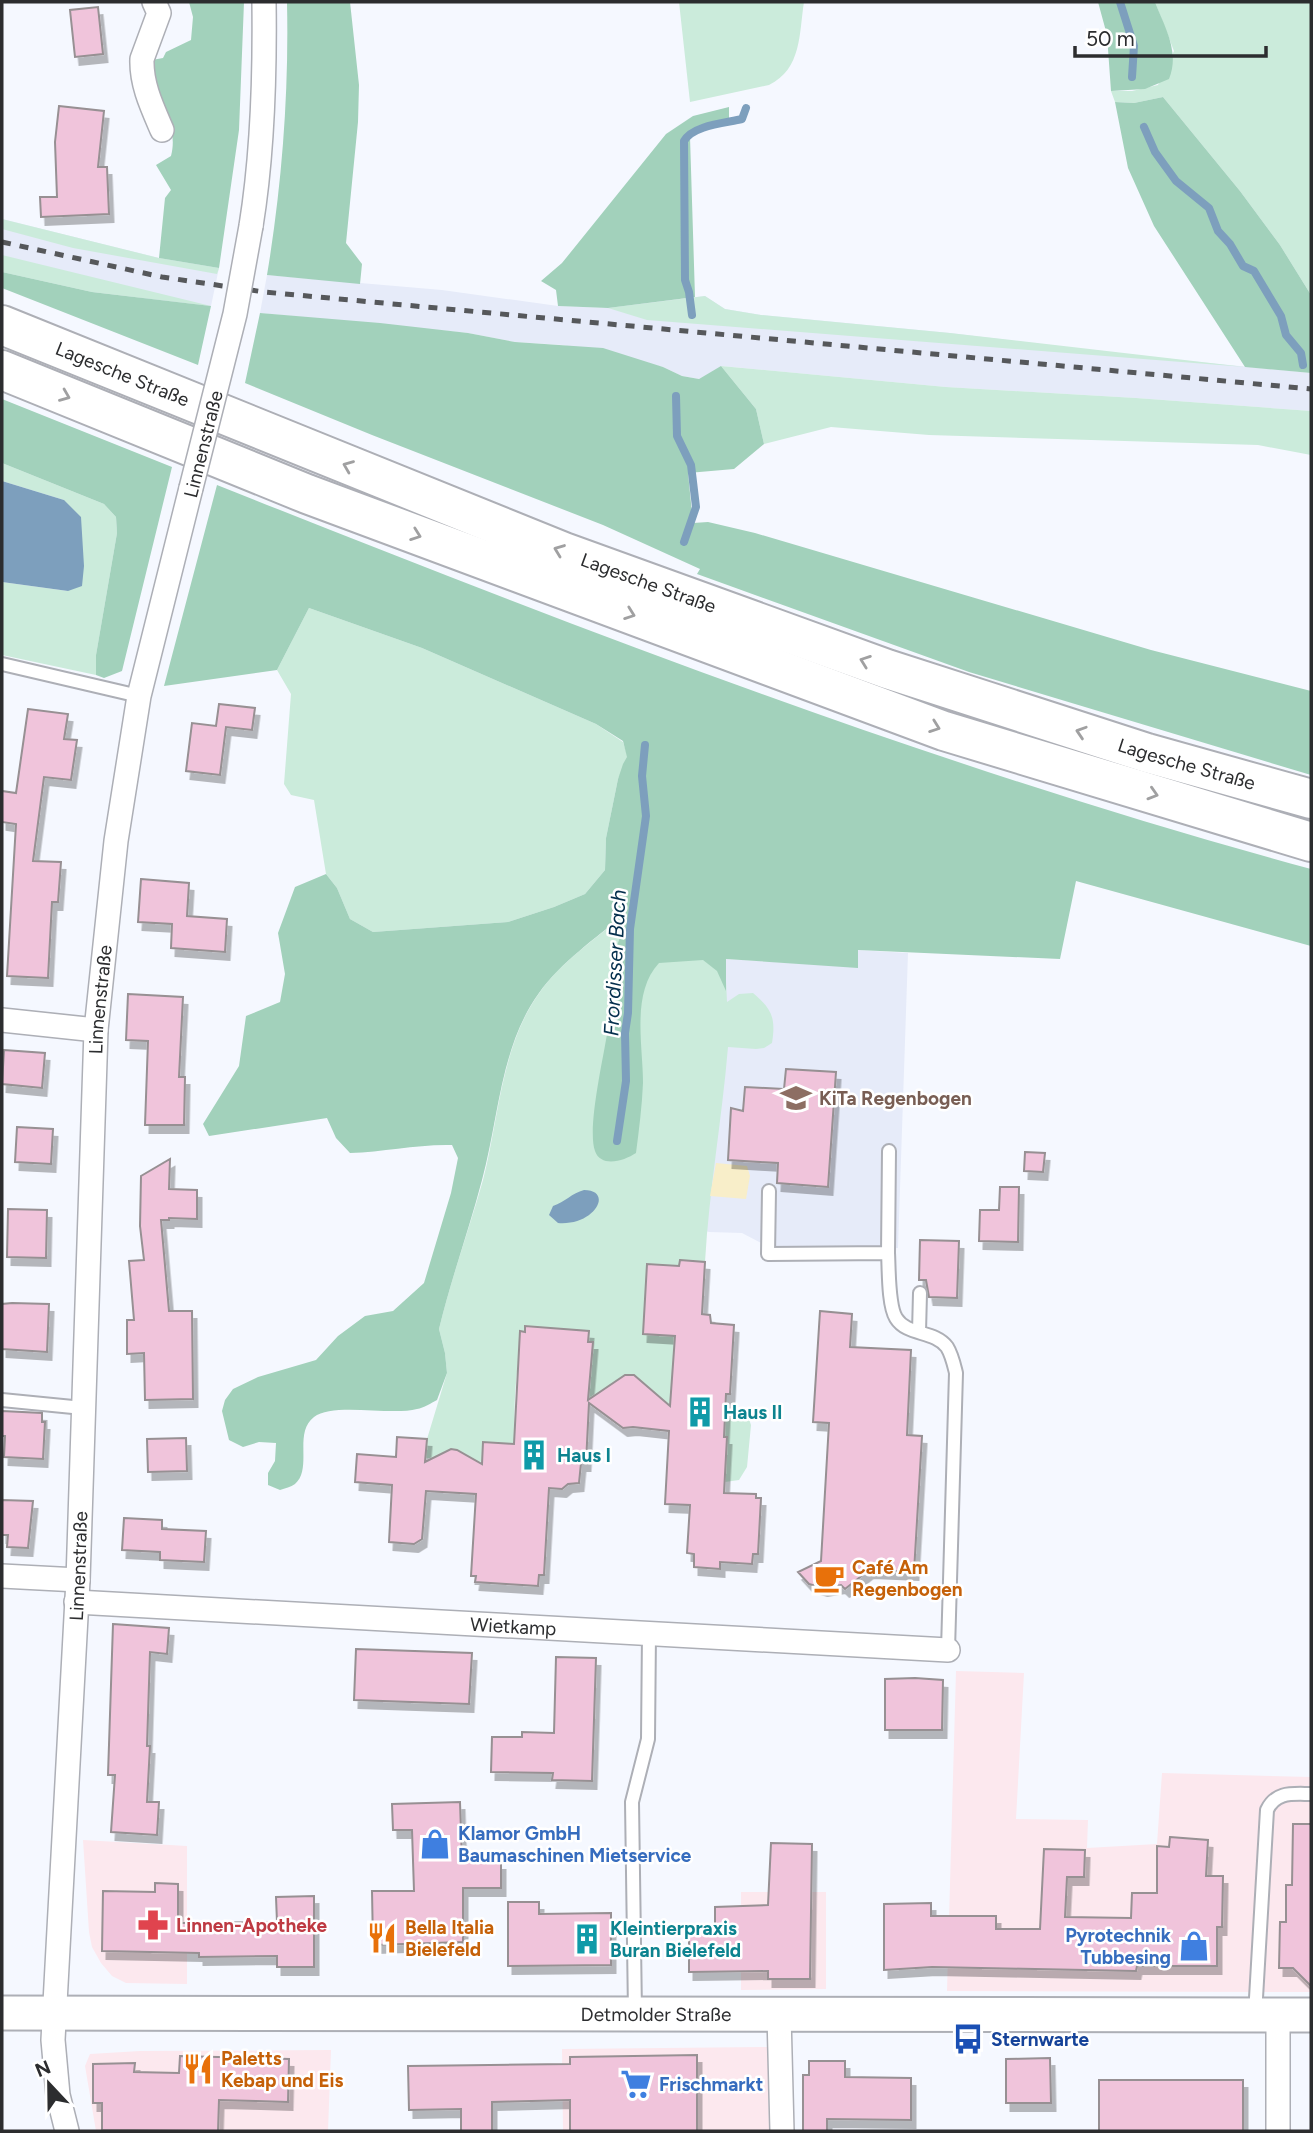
<svg xmlns="http://www.w3.org/2000/svg" width="1313" height="2133" font-family="Figtree,sans-serif">
	<defs>
		<filter id="shadow"><feDropShadow dx="4.5" dy="8" stdDeviation="0" flood-color="#0004"/></filter>
	</defs>
	<rect width="100%" height="100%" fill="#f5f8ff"/>
	<!-- commercial -->
	<path fill="#fce8ee" d="M956,1671l68,2 -8,146 72,1 -1,28 70,-4 5,-71 149,4v215l-364,-1z
		M83,1840l104,6v138l-61,-1 -14,-7 -11,-13 -9,-16 -3,-15z
		M741,1892h85v97l-85,1z
		M768,2047l1,84h-206l-1,-82z
		M331,2050l-3,81h-232l-11,-65 5,-12 50,-3z"/>
	<!-- built -->
	<path fill="#e6ebf9" d="M2,219l157,39 60,10 -8,38 -69,-8 -140,-26z
		M267,275l175,15 116,16 50,2 97,-12 20,13 36,6 189,18 189,23 172,17v38l-175,-13 -190,-11 -224,-21 -23,13 -17,-3 -19,-9 -100,-22 -48,-3 -47,-9 -208,-20z
		M857,950l51,3 -10,295h-127l-29,-15 -33,-1 -10,-3 26,-270 133,8z"/>
	<!-- green -->
	<path fill="#cbebdb" d="M679,2h125c-5,31 -2,67 -35,83l-79,17z
		M1155,2h156v293l-31,-50 -40,-54 -77,-94 -29,6 -19,-1 -4,-11h21l26,-6 16,-34z
		M2,219l157,39 60,10 -2,6 -144,-26 -71,-19z
		M2,255l209,51 -119,-14 -90,-20z
		M705,296l20,13 36,6 189,18 295,34 -598,-47 -39,-12z
		M721,366l225,21 190,11 175,13v44l-53,-10 -329,-10 -98,-8 -67,17 -8,-35z
		M2,463l102,41 12,13 1,16 -21,122v20l-94,-20v-73l66,9 -4,-91 -62,-19z
		M309,608l113,40 174,76 27,18 5,15 -10,22 -12,59 -1,32 -20,24 -31,13 -46,15 -135,10 -23,-13 -13,-31 -11,-14 -12,-74 -23,-5 -7,-11 7,-90 -14,-24z
		M626,913l99,46 2,43 12,-8 14,-1c19,16 23,25 19,50l-8,5 -8,1 -28,-2c-6,72 -19,143 -23,215l-25,-2 -1,8 -32,-4 -4,70 26,2 6,-2 -4,57 3,15 -8,2 -32,-33c-19,-1 -19,15 -20,30l-30,-2 1,-14 5,-1 3,-45 -5,-1 1,-11 -64,-5v6l-4,-1c-3,38 -11,83 -3,118l-7,-5 -27,-2 -2,20 -18,-2 -2,-7 -11,-4 -8,10 -18,-1 2,-19 20,-66 -2,-20 -6,-24c12,-50 30,-99 44,-149 16,-62 18,-135 57,-188 22,-31 57,-54 86,-79z
		M730,1418l19,1 2,6 -4,42 -8,13 -14,2 2,-44 -3,-1 1,-18z"/>
	<!-- forest -->
	<path fill="#a2d1bb" d="M189,2h55l-5,128 -20,138 -60,-10 6,-60 6,-8 -15,-25 15,-9c9,-34 -19,-63 -19,-96l11,-2 3,-6 25,-12 2,-23z
		M287,2h63l9,83 -1,37 -12,121 16,21 -2,20 -93,-9c15,-90 22,-182 20,-273z
		M1098,2h57c10,26 25,50 14,77l-24,10 -34,2 -4,-56z
		M1163,97l77,94 40,54 31,50v78l-66,-6 -91,-141 -26,-58 -13,-66 19,1z
		M729,107v11c-12,8 -28,7 -39,19l5,160 -87,11 -50,-2 -2,-16 -15,-9 21,-18 104,-129 27,-18z
		M2,272l90,20 119,14 -13,59 -196,-77z
		M260,313l120,10 88,10 47,9 88,6 60,19 19,9 17,3 22,-13 35,43 8,35 -30,25 -46,4 5,50 15,-1 47,11 396,117 160,41v84l-342,-103 -272,-98 3,-5 -97,-44 -231,-90 -127,-52z
		M2,399l170,68 -50,204 -18,7 -8,-3v-20l21,-122 -1,-16 -12,-13 -102,-41z
		M217,485c360,143 720,283 1094,384v77l-235,-65 -16,78 -202,-9v18l-132,-9v32l-9,-20 -14,-11 -44,3c-28,30 -16,82 -16,120 -1,23 -4,47 -7,70 -12,8 -35,15 -41,-2 -8,-22 8,-91 12,-117 4,-24 2,-50 6,-74 3,-16 12,-30 12,-46 -29,24 -64,48 -86,79 -39,54 -40,125 -57,187 -13,50 -31,99 -43,149l6,24 2,20 -10,27c-6,3 -13,8 -20,9 -26,7 -84,-7 -103,8 -21,16 -1,51 -19,67 -4,3 -10,4 -15,6l-12,-5v-12l7,-12 1,-18 -17,-1 -16,5 -14,-7 -7,-29 3,-11 8,-11 25,-12 58,-17 22,-24 27,-20 28,-5 31,-28 27,-90 7,-35 -6,-13c-34,-1 -68,7 -102,8l-14,-15 -9,-20 -118,18 -6,-12 36,-58 7,-50 34,-14 5,-28 -7,-41 17,-46 31,-13 11,14 13,31 23,13 135,-10 46,-15 31,-13 20,-24 1,-32 12,-59 5,-15 4,-7 -4,-16 -27,-17 -174,-76 -113,-40 -32,62 -113,16z"/>
	<!-- sand -->
	<path fill="#f8eec9" d="M716,1163l31,3 3,10 -4,23 -36,-3z"/>
	<!-- water -->
	<path fill="#7d9fbd" d="M2,481l62,19 17,17 3,49 -2,20 -14,5 -66,-9z
		M584,1190c30,0 11,36 -26,33l-9,-8 4,-9c12,-4 19,-13 31,-16z"/>
	<g fill="none" stroke-linecap="round" stroke-linejoin="round">
		<!-- stream -->
		<path stroke="#7d9fbd" stroke-width="8" d="M1120,2l14,44 -2,31
			M1144,127l11,25 21,29 33,27 9,23 12,13 13,22 11,5 27,45 5,19 15,18 2,12
			M692,315l-3,-23 -4,-12 -1,-139c9,-16 42,-18 58,-22l4,-11
			M676,396l1,40 14,29 5,42 -12,35
			M617,1141l9,-60 -1,-48 3,-20 2,-84 16,-113 -4,-40 3,-31"/>
	</g>
	<!-- building -->
	<path fill="#f0c4db" stroke="#979093" stroke-width="2" filter="url(#shadow)" d="M98,7l5,47 -28,3 -5,-47z
		M59,106l45,5 -6,56h9l2,47 -68,3 -1,-20h17l-2,-55z
		M219,704l36,4 -3,22 -26,-3 -6,48 -34,-4 6,-48 24,3z
		M28,709l40,5 -4,25 13,1 -6,40 -27,-3 -11,84 28,1 -3,40h-6l-4,76 -41,-2 9,-152 -14,-2v-31l14,2z
		M141,879l48,4 -2,33 40,3 -2,33 -54,-4 1,-24 -34,-2z
		M128,994l55,3 -4,80h6l-1,48h-39l3,-84 -22,-1z
		M4,1050l41,3 -3,35 -40,-4z
		M786,1069l50,3 -8,115 -51,-4 1,-20 -50,-3 3,-52 12,3 2,-24 39,2z
		M17,1127l36,2 -2,35 -36,-2z
		M1025,1152l20,1 -2,19 -19,-1z
		M170,1159l-1,30 28,1v29l-28,-1v2h-8l8,91h23l1,88 -48,1 -1,-47 -17,1v-34h7l-5,-59 15,-1 -4,-34 1,-50z
		M1000,1187h19l-1,55 -39,-1 1,-31h19z
		M8,1209l39,1 -1,48 -39,-1z
		M920,1240l39,1 -2,57 -28,-1 -3,-17h-7z
		M680,1260l25,2 -3,52 8,1 1,8 23,2 -4,69h-4l-2,43h3l-3,56 32,1v4h5l-3,56h-5l-1,10 -32,-2v7l-26,-2v-13l-7,-1 3,-48 -25,-1 4,-73 -36,-4 -10,1 -34,-25 -3,60h-5l-2,20 -11,1 -6,5 -13,-1 -5,87h-5l-1,11 -63,-4 1,-6h-5l5,-82 -50,-3 -4,48 -8,5 -25,-2 3,-57 -37,-3 2,-28 39,3 1,-20 30,2 -2,23 26,-13 6,1 25,14 1,-22 31,2 6,-113 5,1v-6l64,5 -1,11h5l-5,58 37,-25h9l36,31 5,-70 -32,-2 4,-70 32,2z
		M12,1303l37,1 -2,48 -45,-3v-45z
		M820,1311l32,3 -2,33 61,3 -4,85 15,1 -8,136 -45,-2 -24,19 -4,-4 -18,3 -14,-4 -11,-12 23,-11 8,-138 -16,-1z
		M2,1411l40,2v9h3l-2,37 -39,-2 1,-21h-3z
		M186,1438l1,33 -39,1 -1,-33z
		M2,1500l31,1 -5,47 -21,-1 1,-12h-6z
		M124,1518l38,2v9l44,2 -2,31 -44,-2v-8l-38,-2z
		M113,1624l56,4 -2,26 -17,-2 -3,94h3l-3,56h12l-2,33 -46,-3 4,-57h-7z
		M356,1649l116,4 -3,51 -115,-4z
		M556,1657l40,1 -4,123 -40,-1 1,-7 -62,-1 1,-35h30v-5l32,1z
		M915,1678l28,2 -1,50h-57v-51z
		M460,1802l2,60h39v26h-38v54l-90,3 -1,-54h42l-2,-61h-19l-1,-26z
		M1293,1824h18v162l-18,-18h-14l1,-46h6v-37h6z
		M1170,1837l38,3 -2,36h17l-1,51h-5v39h-80l-1,5 -204,-4 -48,3v-66l47,-1v13h65v13h44l4,-80 41,1 -1,27h-17l-2,40 66,1 1,-25h25v-47l12,1z
		M771,1843l41,1 -2,135h-42v-8l-79,1v-41h26v-24l53,-2z
		M155,1883l23,1v39l99,-1 -1,-25 38,-1v71h-37v-11l-78,1v-4l-97,-2 1,-60 52,1z
		M508,1902h31v12l72,-1v52l-103,1z
		M697,2055v76h-127v-31l-78,2v29h-31v-22l-52,1 -1,-44 162,-2v-7z
		M180,2056l109,3 -1,43 -69,-2 -1,31 -116,-1v-27h-9v-39l42,-1 -1,9 45,1z
		M1050,2058l1,45h-45v-44z
		M809,2061h36v16l66,1v42l-84,-1v12h-24v-56h6z
		M1099,2080h144v51h-144z"/>
	<g fill="none" stroke-linecap="round" stroke-linejoin="round">
		<!-- lane casing -->
		<g stroke="#adafb6" stroke-width="16">
			<path id="lane" d="M2,664l137,32
				M769,1191l-1,63 120,-1 1,-102
				M888,1253c1,16 0,52 8,65 11,18 38,12 51,29 5,8 7,18 9,26l-8,277
				M919,1332l1,-39
				M2,1400l81,8
				M635,2013l-3,-211 16,-63 1,-106
				M1255,2015l12,-205c9,-19 26,-16 44,-16"/>
		</g>
		<!-- street casing -->
		<g stroke="#adafb6" stroke-width="26">
			<g id="street">
				<path d="M154,2l5,11 -17,46c-1,25 10,48 20,71"/>
				<path d="M251,226c12,-74 14,-149 13,-224"/>
				<path d="M2,1020l94,10"/>
				<path d="M2,1576l76,4"/>
				<path id="s1" d="M76,1602l872,48"/>
				<path d="M779,2015l3,116"/>
				<path id="s2" d="M67,2131l-9,-36 -5,-55 25,-460 18,-550 20,-189 23,-145 52,-208"/>
				<path d="M1278,2131v-116"/>
			</g>
		</g>
		<!-- secondary casing -->
		<g stroke="#adafb6" stroke-width="37">
			<g id="secondary">
				<path id="s3" d="M2,2013l1309,2"/>
			</g>
		</g>
		<!-- highway casing -->
		<g stroke="#adafb6" stroke-width="42">
			<g id="highway">
				<path id="s4" d="M2,325l562,227 323,117 260,84 164,46"/>
				<path d="M2,370l305,124 637,237 367,111"/>
			</g>
		</g>
		<!-- lane -->
		<use href="#lane" stroke="#fff" stroke-width="12"/>
		<!-- street -->
		<use href="#street" stroke="#fff" stroke-width="23"/>
		<!-- secondary -->
		<use href="#secondary" stroke="#fff" stroke-width="33"/>
		<!-- highway -->
		<use href="#highway" stroke="#fff" stroke-width="38"/>
		<!-- rail -->
		<path stroke="#56585b" stroke-width="5" stroke-dasharray="9 9" stroke-linecap="butt" d="M2,242l160,35 102,15 1047,97"/>
		<!-- street-bridge casing -->
		<g stroke="#adafb6" stroke-width="26" stroke-linecap="butt">
			<path id="street-bridge" d="M191,488l44,-174 16,-88"/>
		</g>
		<!-- street-bridge -->
		<use href="#street-bridge" stroke="#fff" stroke-width="23"/>
	</g>
	<!-- one-way arrows -->
	<defs><path id="oneway-chevron" d="M-2-3.5L2.5 0L-2 3.5" fill="none" stroke-width="1.6" stroke-linecap="round" stroke-linejoin="round" transform="scale(1.75)"/></defs>
	<g stroke="#a0a0a1">
		<use href="#oneway-chevron" transform="translate(65 396) rotate(22)"/>
		<use href="#oneway-chevron" transform="translate(348 466) rotate(-158)"/>
		<use href="#oneway-chevron" transform="translate(416 535) rotate(20)"/>
		<use href="#oneway-chevron" transform="translate(559 550) rotate(-159)"/>
		<use href="#oneway-chevron" transform="translate(630 614) rotate(20)"/>
		<use href="#oneway-chevron" transform="translate(865 661) rotate(-160)"/>
		<use href="#oneway-chevron" transform="translate(935 727) rotate(20)"/>
		<use href="#oneway-chevron" transform="translate(1081 732) rotate(-162)"/>
		<use href="#oneway-chevron" transform="translate(1153 794) rotate(17)"/>
	</g>
	<!-- icons -->
	<defs>
		<g id="school-bare" transform="scale(2.415)"><path d="M0-5L7-2L0 1L-7-2ZM-4 1L0 2.5L4 1V4Q0 6-4 4Z" fill="#8d6e63" stroke="#fff" stroke-width="2.5" paint-order="stroke"/></g>
		<g id="building-bare" transform="scale(2.415)"><path d="M-4-6H4V6H1V3H-1V6H-4ZM-2.5-4.3h1.7v1.8h-1.7ZM.8-4.3h1.7v1.8H.8ZM-2.5-1h1.7V.8h-1.7ZM.8-1h1.7V.8H.8Z" fill="#0f9aa8" stroke="#fff" stroke-width="2.5" paint-order="stroke"/></g>
		<g id="cafe-bare" transform="scale(2.415)"><path d="M-5.5-4.5H6V0H3Q3 3.5 0 3.5H-2.5Q-5.5 3.5-5.5 0ZM3-3.2v2h1.7v-2ZM-6 4.5H4V6H-6Z" fill="#e8710a" stroke="#fff" stroke-width="2.5" paint-order="stroke"/></g>
		<g id="shop-bare" transform="scale(2.415)"><path d="M-5-2.5h2.3a2.7 3.5 0 0 1 5.4 0H5L5.5 6h-11ZM-1.5-2.5h3a1.5 2.3 0 0 0-3 0Z" fill="#3f7fe0" stroke="#fff" stroke-width="2.5" paint-order="stroke"/></g>
		<g id="pharmacy-bare" transform="scale(2.415)"><path d="M-2-6h4v4h4v4h-4v4h-4v-4h-4v-4h4Z" fill="#e0444e" stroke="#fff" stroke-width="2.5" paint-order="stroke"/></g>
		<g id="restaurant-bare" transform="scale(2.415)"><path d="M-5-6h1v4h1v-4h1v4h1v-4h1v5L-1.5 .5V6h-2V.5L-5-1ZM5-6V6H3V1.5H1.5Q1.5-4 5-6Z" fill="#e8710a" stroke="#fff" stroke-width="2.5" paint-order="stroke"/></g>
		<g id="bus-bare" transform="scale(2.415)"><path d="M-5-6H5V4H4V6H2V4H-2V6H-4V4H-5ZM-3.5-4V0h7V-4ZM-3.5 1.2v1.5H-2V1.2ZM2 1.2v1.5H3.5V1.2Z" fill="#1a4fb4" stroke="#fff" stroke-width="2.5" paint-order="stroke"/></g>
		<g id="supermarket-bare" transform="scale(2.415)"><path d="M-6-5.5h2.5l.6 2H6L4.5 2H-2.5L-4.4-4H-6ZM-1.5 3.2a1.3 1.3 0 1 0 .1 0ZM3 3.2a1.3 1.3 0 1 0 .1 0Z" fill="#3f7fe0" stroke="#fff" stroke-width="2.5" paint-order="stroke"/></g>
	</defs>
	<g fill-rule="evenodd">
		<use href="#school-bare" x="796" y="1098"/>
		<use href="#building-bare" x="700" y="1412"/>
		<use href="#building-bare" x="534" y="1455"/>
		<use href="#cafe-bare" x="829" y="1578"/>
		<use href="#shop-bare" x="435" y="1844"/>
		<use href="#pharmacy-bare" x="153" y="1925"/>
		<use href="#restaurant-bare" x="382" y="1938"/>
		<use href="#building-bare" x="587" y="1939"/>
		<use href="#shop-bare" x="1194" y="1946"/>
		<use href="#bus-bare" x="968" y="2039"/>
		<use href="#restaurant-bare" x="198" y="2069"/>
		<use href="#supermarket-bare" x="636" y="2084"/>
	</g>
	<g text-anchor="middle" stroke-width="5" stroke-linejoin="round" paint-order="stroke">
		<!-- street labels -->
		<g font-size="19" fill="#2c2d2f" stroke="#fff">
			<text dy="7" stroke="none"><textPath href="#s4" startOffset="130">Lagesche Straße</textPath></text>
			<text transform="translate(203 444) rotate(-76)" y="7">Linnenstraße</text>
			<text dy="7" stroke="none"><textPath href="#s4" startOffset="696">Lagesche Straße</textPath></text>
			<text dy="7" stroke="none"><textPath href="#s4" startOffset="1264">Lagesche Straße</textPath></text>
			<text dy="7" stroke="none"><textPath href="#s2" startOffset="1134">Linnenstraße</textPath></text>
			<text dy="7" stroke="none"><textPath href="#s2" startOffset="567">Linnenstraße</textPath></text>
			<text dy="7" stroke="none"><textPath href="#s1" startOffset="438">Wietkamp</textPath></text>
			<text dy="7" stroke="none"><textPath href="#s3" startOffset="654">Detmolder Straße</textPath></text>
		</g>
		<!-- education labels -->
		<g font-size="19" font-weight="bold" fill="#785e54" stroke="#fff" text-anchor="start">
			<text x="819" y="1105">KiTa Regenbogen</text>
		</g>
		<!-- culture labels -->
		<g font-size="19" font-weight="bold" fill="#0d838f" stroke="#fff" text-anchor="start">
			<text x="723" y="1419">Haus II</text>
			<text x="557" y="1462">Haus I</text>
			<text x="610" y="1935">Kleintierpraxis<tspan x="610" dy="22">Buran Bielefeld</tspan></text>
		</g>
		<!-- food labels -->
		<g font-size="19" font-weight="bold" fill="#c56008" stroke="#fff" text-anchor="start">
			<text x="852" y="1574">Café Am<tspan x="852" dy="22">Regenbogen</tspan></text>
			<text x="405" y="1934">Bella Italia<tspan x="405" dy="22">Bielefeld</tspan></text>
			<text x="221" y="2065">Paletts<tspan x="221" dy="22">Kebap und Eis</tspan></text>
		</g>
		<!-- shop labels -->
		<g font-size="19" font-weight="bold" fill="#366cbe" stroke="#fff" text-anchor="start">
			<text x="458" y="1840">Klamor GmbH<tspan x="458" dy="22">Baumaschinen Mietservice</tspan></text>
			<text x="1171" y="1942" text-anchor="end">Pyrotechnik<tspan x="1171" dy="22">Tubbesing</tspan></text>
			<text x="659" y="2091">Frischmarkt</text>
		</g>
		<!-- health labels -->
		<g font-size="19" font-weight="bold" fill="#be3a42" stroke="#fff" text-anchor="start">
			<text x="176" y="1932">Linnen-Apotheke</text>
		</g>
		<!-- transit labels -->
		<g font-size="19" font-weight="bold" fill="#164399" stroke="#fff" text-anchor="start">
			<text x="991" y="2046">Sternwarte</text>
		</g>
		<!-- water labels -->
		<g font-size="21" font-style="italic" fill="#042f4d" stroke="#fff">
			<text transform="translate(615 963) rotate(-87)" y="7">Frordisser Bach</text>
		</g>
	</g>
	<!-- border -->
	<rect width="1313" height="2133" fill="none" stroke="#2c2d2f" stroke-width="7"/>
	<!-- north arrow -->
	<g transform="translate(49 2084) rotate(338)" stroke="#ffffff" stroke-width="5" paint-order="stroke">
	<path d="M0-5L12 26L0 18L-12 26Z" fill="#2c2d2f"/>
	<text y="-10" font-size="19" font-weight="bold" text-anchor="middle" fill="#2c2d2f">N</text>
	</g>
	<!-- scale -->
	<path d="M1075 46v10h191v-10" fill="none" stroke="#2c2d2f" stroke-width="3.5"/>
	<text x="1086" y="46" font-size="21" fill="#2c2d2f" stroke="#ffffff" stroke-width="5" paint-order="stroke">50 m</text>
</svg>
